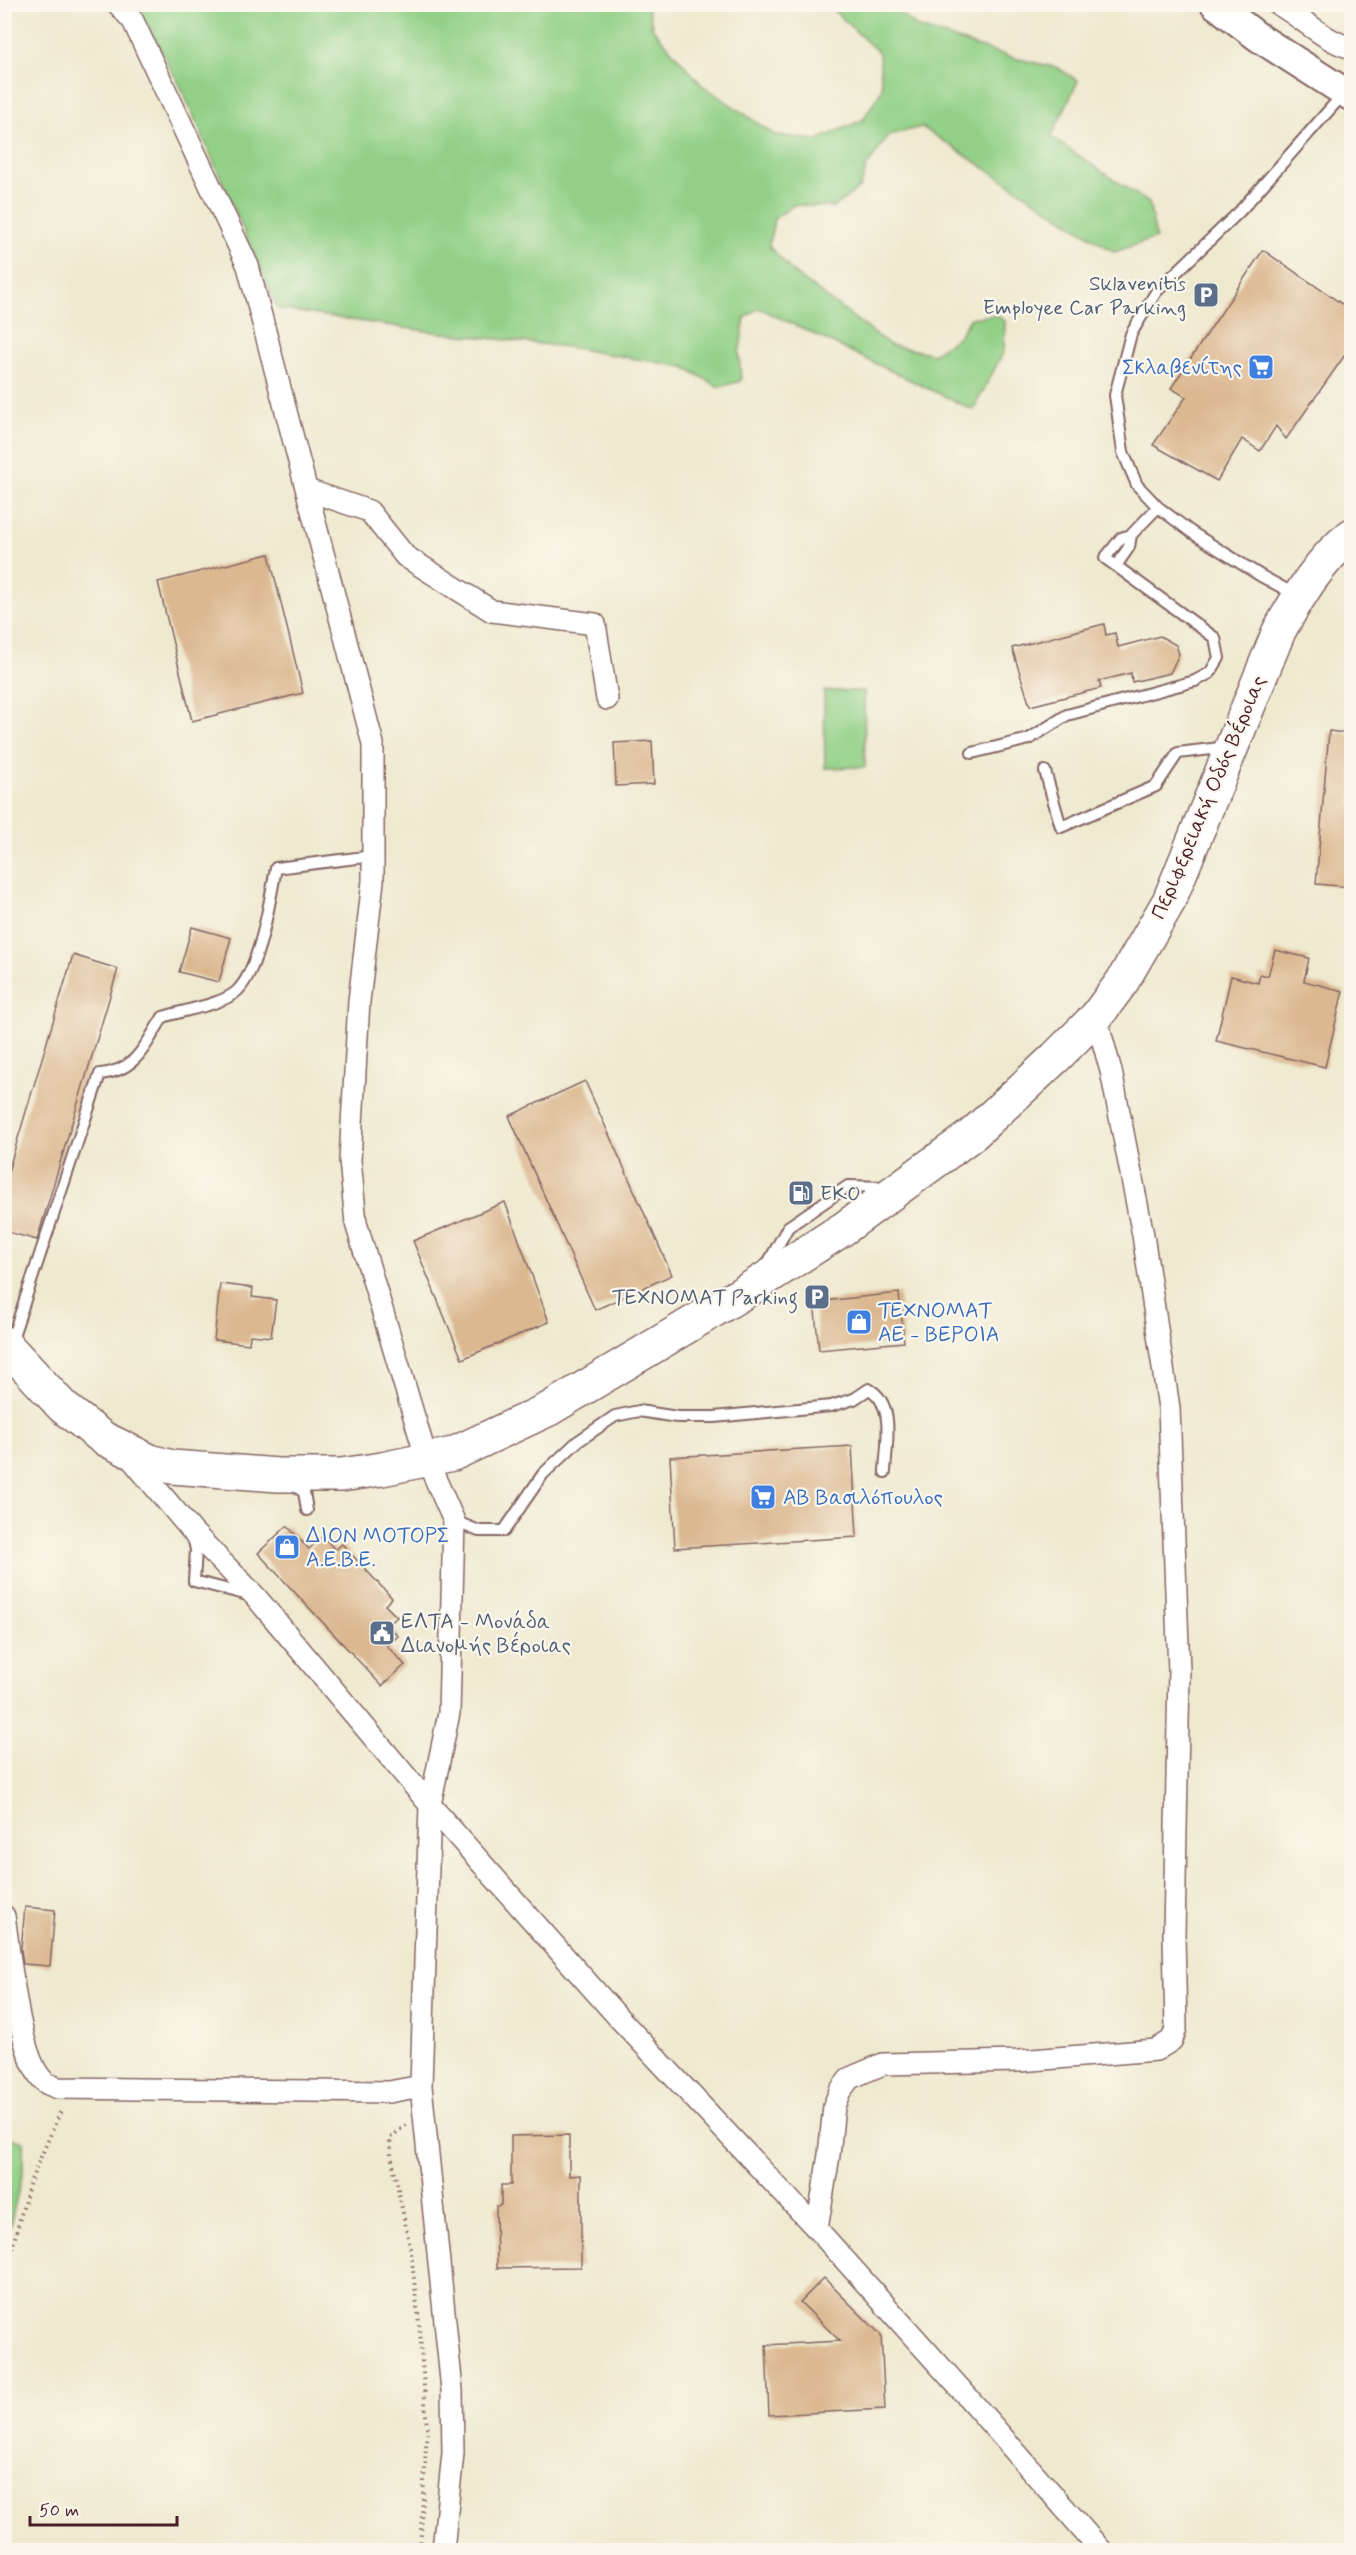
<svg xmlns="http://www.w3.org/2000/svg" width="1356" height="2555" font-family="Mynerve,sans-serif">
	<rect width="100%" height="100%" fill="#fbf7ec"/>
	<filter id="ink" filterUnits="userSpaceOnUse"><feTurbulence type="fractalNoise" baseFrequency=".0167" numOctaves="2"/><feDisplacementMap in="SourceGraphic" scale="12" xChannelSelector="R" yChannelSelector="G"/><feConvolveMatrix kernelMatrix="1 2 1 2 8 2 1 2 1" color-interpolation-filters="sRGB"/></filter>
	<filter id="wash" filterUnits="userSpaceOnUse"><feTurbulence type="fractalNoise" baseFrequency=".008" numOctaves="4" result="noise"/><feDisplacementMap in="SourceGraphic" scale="24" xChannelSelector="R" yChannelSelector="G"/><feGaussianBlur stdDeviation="1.35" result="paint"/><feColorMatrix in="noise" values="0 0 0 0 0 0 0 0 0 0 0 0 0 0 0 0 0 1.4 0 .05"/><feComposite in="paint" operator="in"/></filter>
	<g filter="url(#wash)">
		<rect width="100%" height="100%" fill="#efe9cf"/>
		<!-- green -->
		<path fill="#91d086" stroke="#6e7858" stroke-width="1.5" d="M131,5h516l6,24 49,56 73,50 42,5 46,-20 19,-31 -3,-36 -51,-48h62l27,22 97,31 44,10 20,13 -27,56 98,66 7,35 -42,14 -192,-125 -33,8 -22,31 -7,21 -26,20 -40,-2 -20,14 -5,27 25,27 96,72 43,9 25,-17 13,-19 25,-3 9,6 -1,30 -31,59 -214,-102 -14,10 -6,36 2,27 -22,6 -35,-20 -117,-20 -141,-16 -148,-22 -97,-222 -42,-74z
			M824,691h40l1,76 -40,1z
			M5,2136l18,6v29l-18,75z"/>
		<g id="blocks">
			<!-- building -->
			<path fill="#dbb890" d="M1263,250l89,61v34l-66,94 -10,-13 -16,25 -18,-12 -25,42 -64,-36 33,-48 -15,-9z
				M269,554l34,139 -111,28 -34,-139z
				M1104,624l2,11 9,-2 3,14 42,-11 16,9 3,9 -9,19 -38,9 -1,-9 -32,8 2,7 -71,18 -18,-58z
				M1329,731l23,3v153l-36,-3z
				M652,741l2,43 -38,2 -2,-43z
				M192,927l39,11 -12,44 -40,-10z
				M1275,950l34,8 -5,23 39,10 -18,76 -109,-26 15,-65 27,7 2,-9 8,2z
				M73,955l45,14 -81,271 -33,-9v-46z
				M585,1081l87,194 -77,35 -86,-194z
				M505,1202l44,120 -87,37 -49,-118z
				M220,1284l33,4 -1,9 24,3 -5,37 -21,-2 -1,9 -35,-4z
				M899,1293l5,49 -85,8 -5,-48z
				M852,1446l5,91 -182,11 -5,-91z
				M287,1526l22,23 14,-13 12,14 7,-6 50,54 -7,7 12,12 -9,8 10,11 -11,10 18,19 -23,21 -124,-133z
				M25,1907l30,3 -5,56 -27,-2 -2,-15z
				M569,2135v41l12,-1v92l-84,1 -1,-62 5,-1v-20h10v-49z
				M824,2278l57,57 4,74 -116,6 -3,-70 74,-4 -40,-39z"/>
		</g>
	</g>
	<g filter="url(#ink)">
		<use href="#blocks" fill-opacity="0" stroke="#846664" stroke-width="1.5"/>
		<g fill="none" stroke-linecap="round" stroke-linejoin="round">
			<!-- lane casing -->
			<g stroke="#846664" stroke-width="14">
				<path id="lane" d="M1131,535l-10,3 -16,20 11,8 13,-19 2,-12 27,-28
					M1296,595l-35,-19 -70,-44 -33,-25 -21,-22 -14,-33 -8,-57 16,-61 25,-42 84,-81 105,-119
					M972,753l57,-14 38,-24 128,-34 15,-8 9,-15 -4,-20 -99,-72
					M1045,771l16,56 95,-41 22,-33 50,-6
					M767,1265l21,-38 60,-41 39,1
					M11,1342l89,-268c37,-3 45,-29 63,-57 20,-7 59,-12 74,-26 23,-22 33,-92 39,-123l97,-12
					M292,1484l12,8 3,18
					M454,1521l25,10h25l39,-57 34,-32 38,-26 24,-5 38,6h37l117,-11 23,-7 15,-10c27,15 17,56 16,83
					M193,1536l3,14 -2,31 58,15"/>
			</g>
			<!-- street casing -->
			<g stroke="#846664" stroke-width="24">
				<path id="street" d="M118,4l15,17 115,245 125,478v137l-14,120 -9,159 6,63 71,237 27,61 -5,192 -19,92 -9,281 31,304 1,63 -10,97
					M1278,4c25,14 46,37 74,44
					M307,490l62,21 36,45 87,55 103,13 12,75
					M129,1456l63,75 63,65 175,209 188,212 199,212 148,165 136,156
					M4,1916c6,36 14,144 41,166 3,3 9,4 13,6l331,4 32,-6
					M817,2229l12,-74 5,-49 6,-15 10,-13 33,-14 136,-3 137,-11 16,-10 4,-12 -2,-93 5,-264 -10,-263 -26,-173 -32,-164 -15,-54"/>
			</g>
			<!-- secondary casing -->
			<g stroke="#846664" stroke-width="32">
				<path id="secondary" d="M1215,4l43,33 94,60"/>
			</g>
			<!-- primary casing -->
			<g stroke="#846664" stroke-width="36">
				<path id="primary" d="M4,1343l59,64 40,31 47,23 22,6 106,8h63l41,-6 71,-15 96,-45 202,-121 92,-59 130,-95 82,-76 41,-41 26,-35 47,-81 110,-270c19,-34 41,-72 73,-96"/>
			</g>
			<!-- path -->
			<path stroke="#846664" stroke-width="4" stroke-dasharray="1.5 4.5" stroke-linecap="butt" d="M406,2125l-16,13 1,17 20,97 9,80 7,97 -7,121
				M4,2278l26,-96 32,-74"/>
			<!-- lane -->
			<use href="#lane" stroke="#fff" stroke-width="10"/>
			<!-- street -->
			<use href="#street" stroke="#fff" stroke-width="21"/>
			<!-- secondary -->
			<use href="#secondary" stroke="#fff" stroke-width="28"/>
			<!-- primary -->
			<use href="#primary" stroke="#fff" stroke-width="33"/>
		</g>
	</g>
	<!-- icons -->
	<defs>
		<g id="parking-square" transform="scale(1.35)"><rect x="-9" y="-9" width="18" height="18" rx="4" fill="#5c6f8a" stroke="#fbf7ec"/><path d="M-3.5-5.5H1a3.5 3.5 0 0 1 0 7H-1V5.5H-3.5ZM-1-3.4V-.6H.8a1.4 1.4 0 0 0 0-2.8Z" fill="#fff"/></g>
		<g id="supermarket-square" transform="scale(1.35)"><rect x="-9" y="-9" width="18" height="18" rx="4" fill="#3f7fe0" stroke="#fbf7ec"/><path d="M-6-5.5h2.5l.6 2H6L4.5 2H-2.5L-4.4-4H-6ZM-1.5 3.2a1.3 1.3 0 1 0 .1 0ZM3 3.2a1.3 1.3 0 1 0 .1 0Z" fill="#fff"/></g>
		<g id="fuel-square" transform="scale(1.35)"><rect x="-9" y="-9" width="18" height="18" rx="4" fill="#5c6f8a" stroke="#fbf7ec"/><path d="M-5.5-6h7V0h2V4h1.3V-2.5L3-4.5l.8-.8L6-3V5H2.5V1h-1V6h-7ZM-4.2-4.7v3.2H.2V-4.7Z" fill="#fff"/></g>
		<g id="shop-square" transform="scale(1.35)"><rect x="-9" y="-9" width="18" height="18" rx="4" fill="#3f7fe0" stroke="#fbf7ec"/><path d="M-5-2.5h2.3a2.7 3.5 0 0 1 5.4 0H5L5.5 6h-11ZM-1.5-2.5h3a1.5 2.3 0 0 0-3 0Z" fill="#fff"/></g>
		<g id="civic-square" transform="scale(1.35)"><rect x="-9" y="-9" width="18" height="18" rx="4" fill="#5c6f8a" stroke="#fbf7ec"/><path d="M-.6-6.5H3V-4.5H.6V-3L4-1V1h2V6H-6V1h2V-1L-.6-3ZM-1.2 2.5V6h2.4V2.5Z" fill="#fff"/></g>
	</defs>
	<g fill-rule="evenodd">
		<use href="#parking-square" x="1206" y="295"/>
		<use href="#supermarket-square" x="1261" y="367"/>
		<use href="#fuel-square" x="801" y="1193"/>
		<use href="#parking-square" x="817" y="1297"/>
		<use href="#shop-square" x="859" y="1322"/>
		<use href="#supermarket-square" x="763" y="1497"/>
		<use href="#shop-square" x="287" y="1547"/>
		<use href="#civic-square" x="382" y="1633"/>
	</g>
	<g text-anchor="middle" stroke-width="4.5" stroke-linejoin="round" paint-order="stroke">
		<!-- service labels -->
		<g font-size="21" fill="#4e5e75" stroke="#fbf7ec" text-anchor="end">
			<text x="1186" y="290">Sklavenitis<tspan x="1186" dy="24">Employee Car Parking</tspan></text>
			<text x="820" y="1200" text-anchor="start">EKO</text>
			<text x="798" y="1304">ΤΕΧΝΟΜΑΤ Parking</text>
			<text x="401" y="1628" text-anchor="start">ΕΛΤΑ - Μονάδα<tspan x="401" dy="24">Διανομής Βέροιας</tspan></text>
		</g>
		<!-- shop labels -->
		<g font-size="21" fill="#366cbe" stroke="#fbf7ec" text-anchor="start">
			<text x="1242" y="374" text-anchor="end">Σκλαβενίτης</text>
			<text x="878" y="1317">ΤΕΧΝΟΜΑΤ<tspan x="878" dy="24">ΑΕ - ΒΕΡΟΙΑ</tspan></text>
			<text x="783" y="1504">ΑΒ Βασιλόπουλος</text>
			<text x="306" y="1542">ΔΙΟΝ ΜΟΤΟΡΣ<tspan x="306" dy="24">Α.Ε.Β.Ε.</tspan></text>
		</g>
		<!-- street labels -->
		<g font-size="21" fill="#4a1f2b" stroke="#fbf7ec">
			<text transform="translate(1208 797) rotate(-67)" y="7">Περιφερειακή Οδός Βέροιας</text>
		</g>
	</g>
	<!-- margin -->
	<rect width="1356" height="2555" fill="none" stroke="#fbf7ec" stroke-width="24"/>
	<!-- scale -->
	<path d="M30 2516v9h147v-9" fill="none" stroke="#4a1f2b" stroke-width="3"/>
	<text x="39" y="2516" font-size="18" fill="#4a1f2b" stroke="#fbf7ec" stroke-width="4.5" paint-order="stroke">50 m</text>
</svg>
